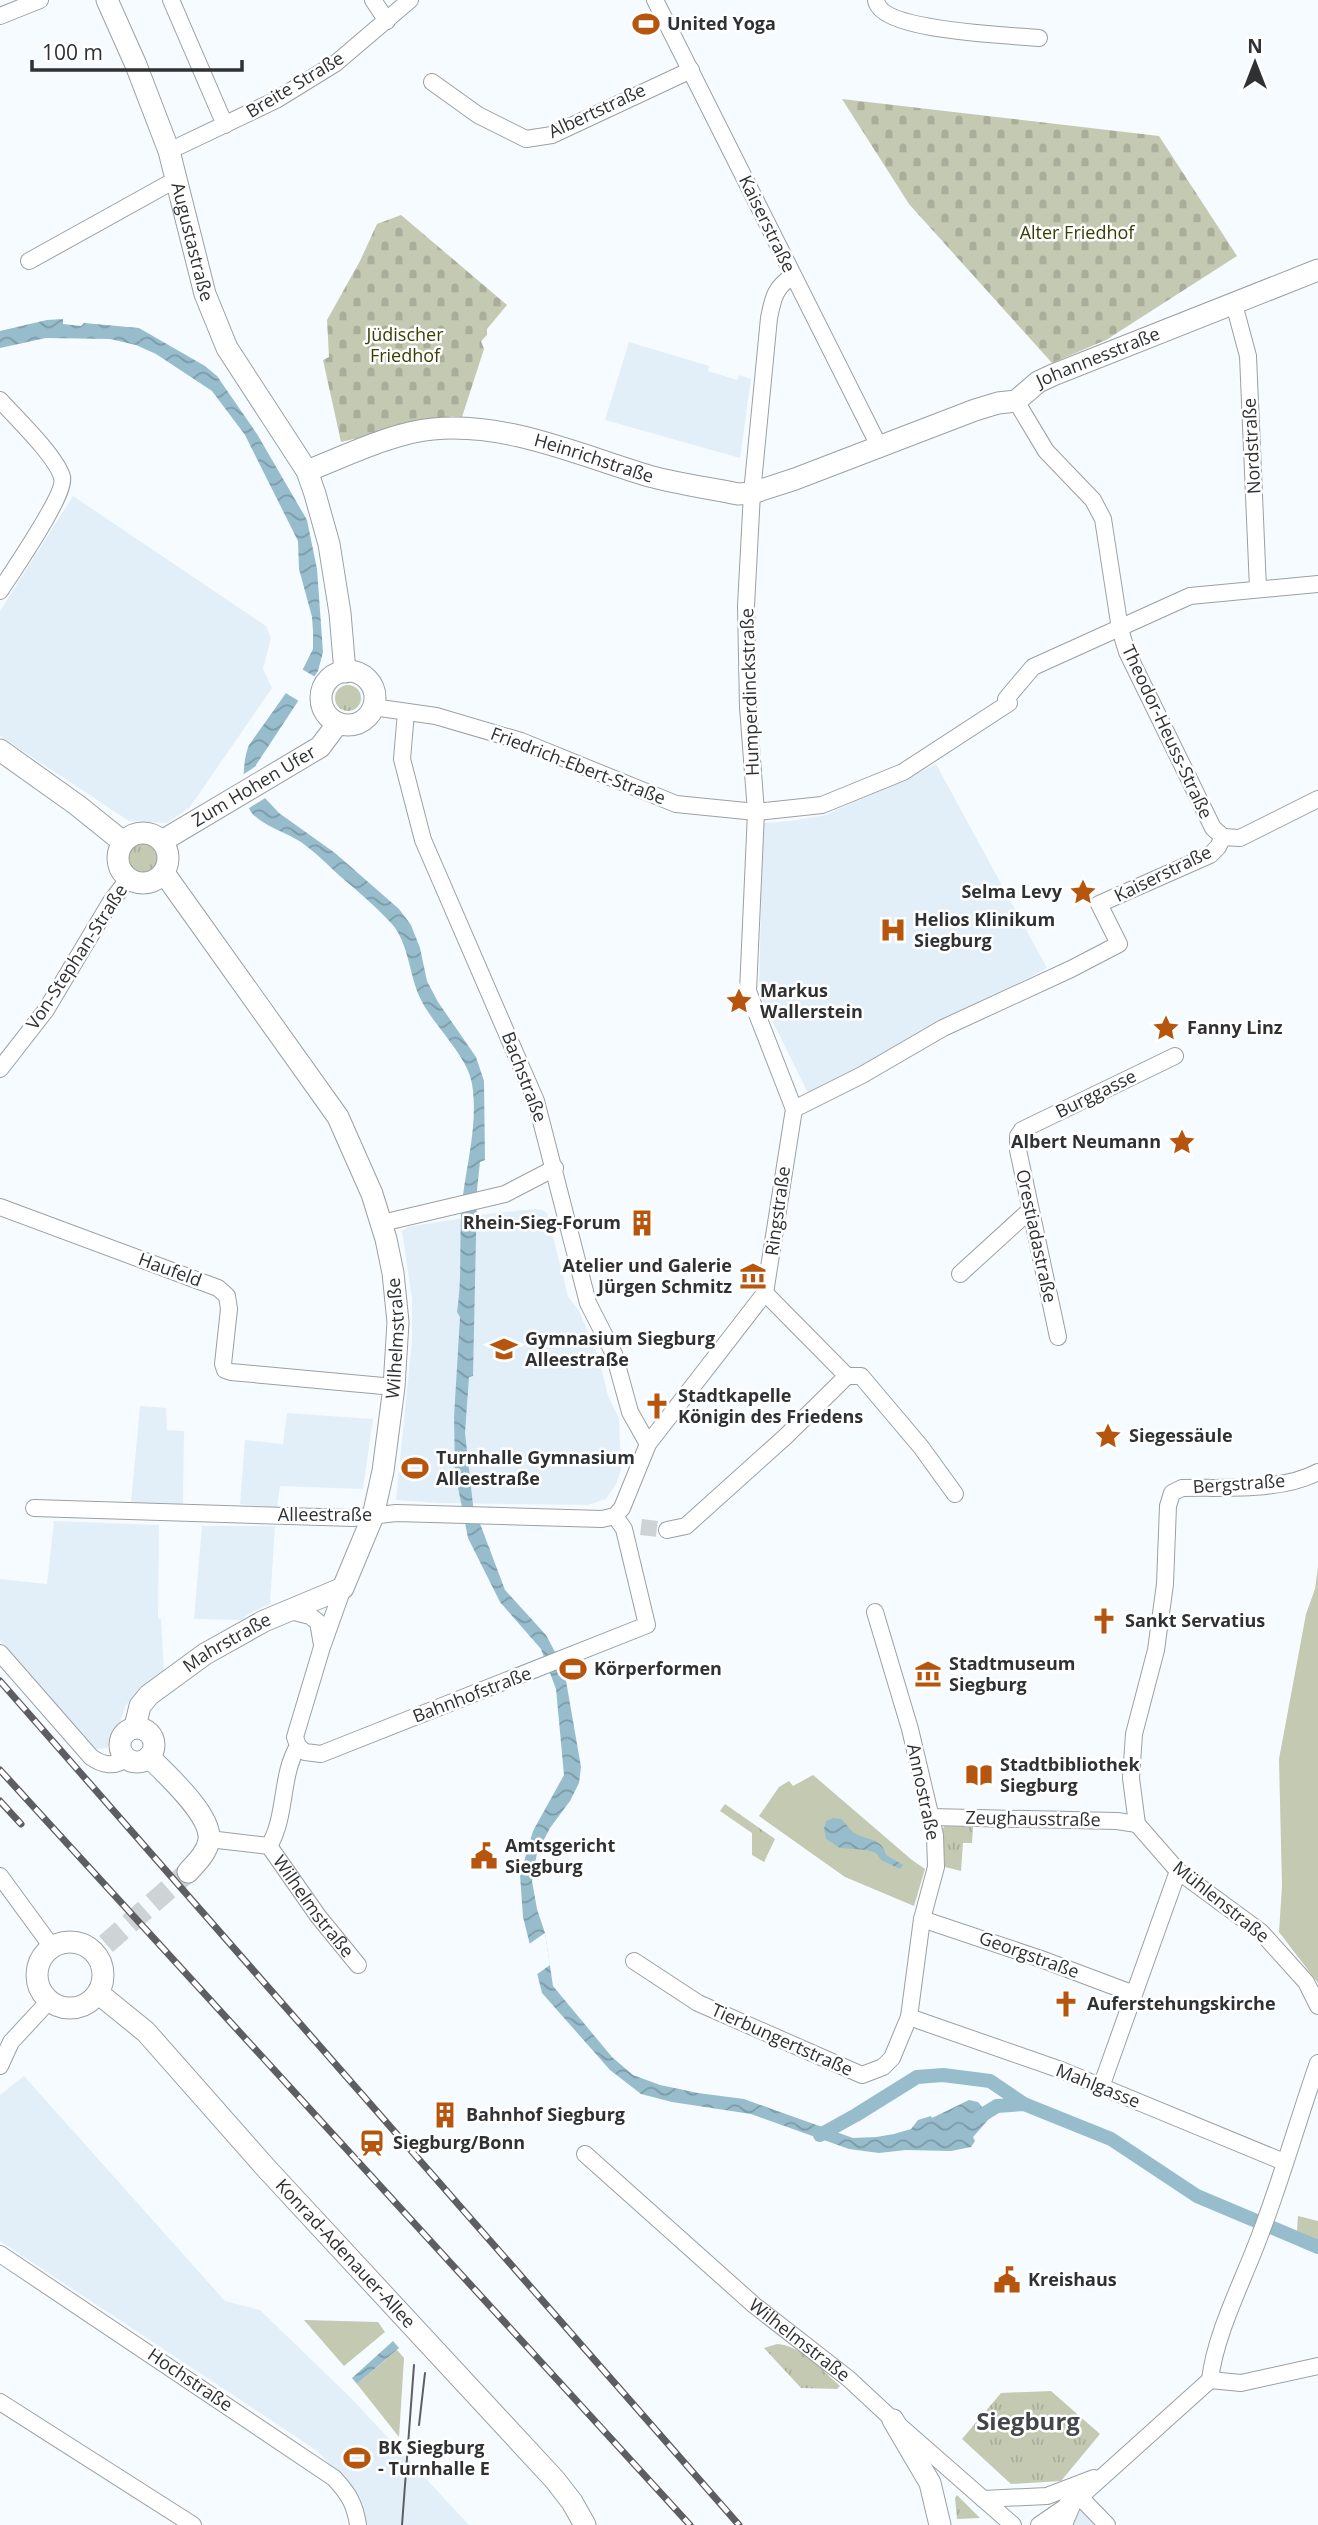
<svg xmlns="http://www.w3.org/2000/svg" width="1318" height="2525" font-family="'Open Sans',sans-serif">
	<defs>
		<pattern id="grass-tufts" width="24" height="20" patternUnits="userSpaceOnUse" patternTransform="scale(1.75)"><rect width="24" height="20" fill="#c4c9b1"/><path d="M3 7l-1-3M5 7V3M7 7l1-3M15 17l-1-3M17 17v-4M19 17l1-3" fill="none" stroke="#a9ad99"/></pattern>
		<pattern id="cemetery-stones" width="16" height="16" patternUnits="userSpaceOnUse" patternTransform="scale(1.75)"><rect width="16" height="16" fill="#c4c9b1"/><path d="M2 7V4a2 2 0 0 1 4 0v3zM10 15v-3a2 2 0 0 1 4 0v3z" fill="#a9ad99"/></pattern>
		<pattern id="water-waves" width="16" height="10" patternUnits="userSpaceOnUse" patternTransform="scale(1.75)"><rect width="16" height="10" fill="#97bdcd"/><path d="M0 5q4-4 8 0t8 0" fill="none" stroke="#7c9aa7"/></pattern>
	</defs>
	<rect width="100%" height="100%" fill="#f6fbff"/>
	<!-- built -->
	<path fill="#e3eff8" d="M629,342l80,24 -1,5 29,9 2,-5 12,4 -11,79 -135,-38z
		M73,496l193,130 5,12 -8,31 9,19 -82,119 -23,16 -38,-2 -129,-85v-125z
		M936,764l111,204 -238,127 -50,-101 4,-171 27,-2 36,-6z
		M535,1209l8,1 4,3 21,83 11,15 20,47 9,38 11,22 2,52 -5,14 -10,15 -18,6 -149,-2 -43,-3 16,-160v-41l-10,-68 6,-4 79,-13z
		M140,1406l26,2 1,22 17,1 -1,73 -52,-1z
		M287,1413l86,6 -10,70 -83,-3 -3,22 -37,-4 5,-64 38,4z
		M54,1521l105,4 -1,93 3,1 3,52 -17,11 -21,23 -12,34 -7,9 -10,1 -9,-7 -88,-101v-62l47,5z
		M202,1526h73l-5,78 -20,9 -9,7 -47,-1z
		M24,2076l201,225 35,9 92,89 117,126h-102l-13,-36 -38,-39 -316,-209v-146z
		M1086,2506l20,19h-45z"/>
	<!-- grass -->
	<path fill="url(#grass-tufts)" d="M335 698a13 13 0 1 1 26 0a13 13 0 1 1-26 0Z
		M129 858a14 14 0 1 1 28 0a14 14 0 1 1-28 0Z
		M725,1804l50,35 -11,23 -12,-7v-22l-32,-22z
		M945,1826l28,1 -1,16h-9l-2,28 -16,-4 -3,-38z
		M777,2344c24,1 46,27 63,42l-3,3 -36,-1 -37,-40z
		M1051,2391l49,43 -39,47 -50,3 -49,-45 39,-46z
		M957,2495l23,23 -23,1 -2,-21z"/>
	<!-- cemetery -->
	<path fill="url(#cemetery-stones)" d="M842,99l317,37 78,120 -131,84 -54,23 -143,-159z
		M401,215l106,90 -20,24v6l-6,6 3,8 -22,68 -10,-1 -111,26 -18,-82 6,-3 -2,-37 33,-59 17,-37z"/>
	<!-- park -->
	<path fill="#c4c9b1" d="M1318,1567v416l-39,-51 3,-46 -3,-127 27,-145 9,-25z
		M813,1775l99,85 13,9 -11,37 -69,-29 -86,-61 20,-29 10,-6 4,5z
		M1298,2216l20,5v20l-21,-10z
		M304,2320l74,2 7,10 -41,34z
		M397,2350l7,8 -5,79 -42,-53z"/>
	<!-- water -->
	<path fill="url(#water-waves)" d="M63,319v5l18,2 3,-3 55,5 66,38 12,10 40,58 50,86 10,49 6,83 -5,19 -62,94 9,33 14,15 56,40 64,56 12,16 9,23 7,33 11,21 38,55 8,24 1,79 -5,2 -3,28 -4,186 -4,1 -4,56 8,72 32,85 41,45 18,34 17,98 -2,16 -9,18 -20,27 -13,25 -5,28 5,28 8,24 8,53 59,71 21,18 27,10 38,8 46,6 109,39 23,-1 18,-3 17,-5 7,-9 13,-4 1,2 37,-18 9,2 7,8 6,-5 4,7 -22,25 2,4 -4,6 -20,4 -45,-1 -27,3 -30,-4 -98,-35 -79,-12 -31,-8 -31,-24 -68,-77 -19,-76 -3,-42 13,-44 31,-56 -8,-86 -15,-40 -41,-47 -32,-64 -13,-66 -1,-55 6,-100 -3,-5c6,-39 1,-79 6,-117 5,-37 15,-74 9,-111 -4,-28 -40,-60 -52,-86 -11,-24 -11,-54 -28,-74 -16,-17 -33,-32 -51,-47 -13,-12 -26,-25 -40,-35 -14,-9 -40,-17 -50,-30 -10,-15 -9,-51 -2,-67l54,-76 10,-20v-18l-1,-14 -13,-48 -1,-28 -53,-106 -33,-44 -56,-37 -20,-9 -26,-6 -64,-1 -46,10v-17l47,-11z
		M833,1818l8,1c4,3 8,10 12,13 13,9 29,5 33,23l17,10 -3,4 -19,-9 -5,-7 -9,-3 -27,-2 -14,-9 -2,-10 2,-8z
		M393,2341l6,7 -42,36 -5,-6z"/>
	<!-- pier -->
	<path fill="#f6fbff" d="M300,668l17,10 -15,25 -18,-11z
		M259,764l8,33 -21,13 -5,-34z
		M545,1933l5,32 -14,10 -7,-31z"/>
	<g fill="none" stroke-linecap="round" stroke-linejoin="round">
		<!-- canal -->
		<path stroke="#97bdcd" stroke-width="14" d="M979,2117l18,-11 27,-2 87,35 86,57 121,51
			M820,2135l36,-20 61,-38 26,-2 47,6 34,23"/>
		<!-- minor-tunnel -->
		<path stroke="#ced3d6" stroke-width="16" stroke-dasharray="16 8" stroke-linecap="butt" d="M641,1527l26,3"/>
		<!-- major-tunnel -->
		<path stroke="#ced3d6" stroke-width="21" stroke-dasharray="21 10" stroke-linecap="butt" d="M106,1944l82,-72"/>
		<!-- minor casing -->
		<g stroke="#9ba0a3" stroke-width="18">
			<g id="minor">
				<path d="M171,0l54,125"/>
				<path d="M373,0l14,21"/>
				<path d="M655,0l225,448"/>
				<path d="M876,0c4,32 135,35 163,38"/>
				<path d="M0,16l40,-16"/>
				<path d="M432,82l46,33 48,24 26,-4 139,-65"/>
				<path d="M169,151l107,-51 60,-37 74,-63"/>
				<path d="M29,261l146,-81"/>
				<path d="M793,276c-18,11 -20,22 -24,42l-17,175 -6,113 2,101 8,105 -8,179 46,118"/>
				<path d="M1234,304l14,52 10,232"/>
				<path d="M0,400c16,18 56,56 62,77 5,16 -50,95 -62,114"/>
				<path d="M1016,401l30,50 47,49 10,19 17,110 7,23 86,176 10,9"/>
				<path d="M1006,699l27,-32 157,-71 128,-12"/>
				<path d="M373,707l63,9 85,25 155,63 80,8 66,-7 81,-33 106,-69"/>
				<path d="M406,712l-4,47 21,81 113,261 52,202 26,51 16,58 18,32"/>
				<path d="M1223,837l17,1 78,-39"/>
				<path d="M0,1069l46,-59 64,-107 18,-24"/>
				<path d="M794,1109l68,-34 81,-47 128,-59 48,-25 -20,-40 111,-49 8,-8 5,-10"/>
				<path d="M0,1207l218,81 9,8 2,13 -6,55 2,6 6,2 163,15"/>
				<path d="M382,1223l123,-29 50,-26"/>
				<path d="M960,1274l69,-63"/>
				<path d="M765,1293l82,83"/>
				<path d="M1058,1337l-40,-187v-14l4,-6 153,-74"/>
				<path d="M847,1376h14l60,71 34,47"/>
				<path d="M1318,1472c-37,20 -95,15 -136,16l-10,5 -4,13 -3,78 -9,66 -22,84 -3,44 6,46 41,47 83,61 45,50 12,24"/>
				<path d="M34,1508l319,10 43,-5 206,6 13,-3"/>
				<path d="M615,1516l7,-8 26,-64 117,-151 29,-184"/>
				<path d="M667,1530l19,-4 99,-89 62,-61"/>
				<path d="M290,1611l20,5 8,6 4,23"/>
				<path d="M0,1653l91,104c11,8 24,11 35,1"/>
				<path d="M298,1746l7,6 16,2 326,-129 -23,-96 -9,-13"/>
				<path d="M930,1817l187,4 20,3"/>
				<path d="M209,1839l60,7"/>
				<path d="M269,1846c18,-30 11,-70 29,-100l-3,-9 27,-90 21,-59"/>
				<path id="s1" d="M269,1846l49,70 40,49"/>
				<path d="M0,1876l52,71"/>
				<path d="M922,1919l119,40 93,35"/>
				<path d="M634,1961l64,42 164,72 21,-8 9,-9 17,-41 13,-98 14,-52 -1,-32 -25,-106 -35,-117"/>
				<path d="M909,2017l152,53 223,92"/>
				<path d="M0,2066l11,-24 38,-41"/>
				<path d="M1101,2087l77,-216"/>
				<path id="s2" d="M585,2154l169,151 95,74 44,41 120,105"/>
				<path d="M0,2254l334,224c14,15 21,26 24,47"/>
				<path d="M1210,2380c5,-46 34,-101 50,-145 22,-57 38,-115 58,-172"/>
				<path d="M1210,2380l31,3 77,-17"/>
				<path d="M0,2402l193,123"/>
				<path d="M1080,2497l27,28"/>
				<path d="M983,2499l64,-3 47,-18"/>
				<path d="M1039,2525l41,-28 130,-117"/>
			</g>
		</g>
		<!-- major casing -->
		<g stroke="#9ba0a3" stroke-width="23">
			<g id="major">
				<path id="s3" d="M107,0l29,65 33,86 36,143 22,54 80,123 8,23 14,50 11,69 5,59"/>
				<path id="s4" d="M307,471c36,-14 87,-39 126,-42 74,-7 146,26 216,47 29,8 60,12 89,18l14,-1 43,-14 180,-69 23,-7 18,-2 22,-19 15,-7 265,-105"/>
				<circle cx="348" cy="698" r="27"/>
				<path d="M0,750l77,55 46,37"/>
				<circle cx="143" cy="858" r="25"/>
				<path id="s5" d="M162,841l158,-94 18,-24"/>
				<path id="s6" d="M135,1727l5,-21 9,-11 56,-41 59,-33 79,-33 30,-72 10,-45 11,-84 4,-65 -5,-49 -7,-34 -14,-45 -34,-77 -174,-244"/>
				<circle cx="137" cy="1745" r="17"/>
				<path d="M149,1757c17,17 63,58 60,83 -2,13 -13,23 -21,32"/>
				<circle cx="70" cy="1975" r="33"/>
				<path id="s7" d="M98,1993l48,39 120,136 289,312 17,22 13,23"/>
				<path d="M893,2420l37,63 10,42"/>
				<path d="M1061,2525l9,-21"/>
			</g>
		</g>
		<!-- minor -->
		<use href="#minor" stroke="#fff" stroke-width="16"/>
		<!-- major -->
		<use href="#major" stroke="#fff" stroke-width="21"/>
		<!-- tram -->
		<path stroke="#5c5e61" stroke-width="2" d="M419,2425l6,-52
			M402,2525l12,-160"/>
		<!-- rail casing -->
		<g stroke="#5c5e61" stroke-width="7">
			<path id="rail" d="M0,1681l739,844
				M0,1770l690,755
				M0,1801l21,23"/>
		</g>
		<!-- rail -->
		<use href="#rail" stroke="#fff" stroke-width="4.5" stroke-dasharray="13" stroke-linecap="butt"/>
	</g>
	<!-- icons -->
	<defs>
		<g id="stadium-bare" transform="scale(2.1)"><path d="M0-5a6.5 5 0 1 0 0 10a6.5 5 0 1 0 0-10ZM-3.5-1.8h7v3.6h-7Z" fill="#b5550e" stroke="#fff" stroke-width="2.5" paint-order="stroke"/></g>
		<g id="sight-bare" transform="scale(2.1)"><path d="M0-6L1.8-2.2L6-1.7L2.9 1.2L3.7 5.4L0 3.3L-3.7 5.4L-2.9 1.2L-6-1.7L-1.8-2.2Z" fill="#b5550e" stroke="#fff" stroke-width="2.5" paint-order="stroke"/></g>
		<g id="hospital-bare" transform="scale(2.1)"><path d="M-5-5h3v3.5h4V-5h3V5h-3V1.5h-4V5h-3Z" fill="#b5550e" stroke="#fff" stroke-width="2.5" paint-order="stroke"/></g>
		<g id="building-bare" transform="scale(2.1)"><path d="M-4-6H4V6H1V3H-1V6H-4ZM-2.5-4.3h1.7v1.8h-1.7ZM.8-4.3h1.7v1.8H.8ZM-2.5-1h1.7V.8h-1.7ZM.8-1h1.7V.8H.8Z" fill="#b5550e" stroke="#fff" stroke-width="2.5" paint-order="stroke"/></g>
		<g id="museum-bare" transform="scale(2.1)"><path d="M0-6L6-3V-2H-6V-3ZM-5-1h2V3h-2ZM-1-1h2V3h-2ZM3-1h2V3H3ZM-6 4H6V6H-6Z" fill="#b5550e" stroke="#fff" stroke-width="2.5" paint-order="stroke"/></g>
		<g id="school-bare" transform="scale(2.1)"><path d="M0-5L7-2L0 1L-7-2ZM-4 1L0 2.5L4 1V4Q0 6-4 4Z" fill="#b5550e" stroke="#fff" stroke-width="2.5" paint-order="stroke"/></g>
		<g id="church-bare" transform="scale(2.1)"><path d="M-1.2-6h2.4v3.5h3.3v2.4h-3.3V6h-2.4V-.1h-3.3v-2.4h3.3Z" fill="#b5550e" stroke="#fff" stroke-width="2.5" paint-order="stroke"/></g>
		<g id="library-bare" transform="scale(2.1)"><path d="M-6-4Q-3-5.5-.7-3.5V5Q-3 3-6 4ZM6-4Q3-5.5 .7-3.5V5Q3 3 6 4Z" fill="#b5550e" stroke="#fff" stroke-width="2.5" paint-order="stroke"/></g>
		<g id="civic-bare" transform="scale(2.1)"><path d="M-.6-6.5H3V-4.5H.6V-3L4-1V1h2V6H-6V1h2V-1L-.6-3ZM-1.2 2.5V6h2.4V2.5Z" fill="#b5550e" stroke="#fff" stroke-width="2.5" paint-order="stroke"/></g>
		<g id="station-bare" transform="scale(2.1)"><path d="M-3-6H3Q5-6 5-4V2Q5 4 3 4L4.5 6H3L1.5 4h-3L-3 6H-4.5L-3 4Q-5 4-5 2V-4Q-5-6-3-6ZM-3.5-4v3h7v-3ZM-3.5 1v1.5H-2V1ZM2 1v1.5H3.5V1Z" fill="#b5550e" stroke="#fff" stroke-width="2.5" paint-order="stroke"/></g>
	</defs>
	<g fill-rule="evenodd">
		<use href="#stadium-bare" x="646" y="24"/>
		<use href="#sight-bare" x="1083" y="892"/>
		<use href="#hospital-bare" x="893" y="930"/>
		<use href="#sight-bare" x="739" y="1001"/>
		<use href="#sight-bare" x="1166" y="1028"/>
		<use href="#sight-bare" x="1182" y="1142"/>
		<use href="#building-bare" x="642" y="1223"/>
		<use href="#museum-bare" x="753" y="1276"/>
		<use href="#school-bare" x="504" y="1349"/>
		<use href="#church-bare" x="657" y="1406"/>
		<use href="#sight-bare" x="1108" y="1436"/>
		<use href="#stadium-bare" x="415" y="1468"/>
		<use href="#church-bare" x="1104" y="1621"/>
		<use href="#stadium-bare" x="573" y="1669"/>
		<use href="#museum-bare" x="928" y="1674"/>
		<use href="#library-bare" x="979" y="1775"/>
		<use href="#civic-bare" x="484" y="1856"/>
		<use href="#church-bare" x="1066" y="2004"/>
		<use href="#building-bare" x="445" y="2115"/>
		<use href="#station-bare" x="372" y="2143"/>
		<use href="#civic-bare" x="1007" y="2280"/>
		<use href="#stadium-bare" x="357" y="2458"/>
	</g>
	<g text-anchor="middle" stroke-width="5" stroke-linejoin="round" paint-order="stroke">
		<!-- poi labels -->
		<g font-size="18" font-weight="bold" fill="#2f3133" stroke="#fff" text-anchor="start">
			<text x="667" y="30">United Yoga</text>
			<text x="1062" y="898" text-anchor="end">Selma Levy</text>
			<text x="914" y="926">Helios Klinikum<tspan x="914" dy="21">Siegburg</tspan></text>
			<text x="760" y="997">Markus<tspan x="760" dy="21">Wallerstein</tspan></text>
			<text x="1187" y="1034">Fanny Linz</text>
			<text x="1161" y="1148" text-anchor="end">Albert Neumann</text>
			<text x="621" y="1229" text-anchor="end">Rhein-Sieg-Forum</text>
			<text x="732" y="1272" text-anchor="end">Atelier und Galerie<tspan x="732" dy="21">Jürgen Schmitz</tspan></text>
			<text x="525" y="1345">Gymnasium Siegburg<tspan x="525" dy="21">Alleestraße</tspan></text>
			<text x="678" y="1402">Stadtkapelle<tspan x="678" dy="21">Königin des Friedens</tspan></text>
			<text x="1129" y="1442">Siegessäule</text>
			<text x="436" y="1464">Turnhalle Gymnasium<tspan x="436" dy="21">Alleestraße</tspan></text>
			<text x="1125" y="1627">Sankt Servatius</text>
			<text x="949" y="1670">Stadtmuseum<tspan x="949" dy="21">Siegburg</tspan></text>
			<text x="594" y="1675">Körperformen</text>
			<text x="1000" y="1771">Stadtbibliothek<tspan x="1000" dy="21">Siegburg</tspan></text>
			<text x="505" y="1852">Amtsgericht<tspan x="505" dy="21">Siegburg</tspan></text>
			<text x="1087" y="2010">Auferstehungskirche</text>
			<text x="466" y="2121">Bahnhof Siegburg</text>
			<text x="393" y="2149">Siegburg/Bonn</text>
			<text x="1028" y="2286">Kreishaus</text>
			<text x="378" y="2454">BK Siegburg<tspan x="378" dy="21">- Turnhalle E</tspan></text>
		</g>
		<!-- street labels -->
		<g font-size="18" fill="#2f3133" stroke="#fff">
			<text transform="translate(295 85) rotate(-31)" y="6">Breite Straße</text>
			<text transform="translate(597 111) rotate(-25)" y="6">Albertstraße</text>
			<text transform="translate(767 224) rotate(64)" y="6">Kaiserstraße</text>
			<text dy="6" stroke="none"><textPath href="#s3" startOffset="257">Augustastraße</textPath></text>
			<text dy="6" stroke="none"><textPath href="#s4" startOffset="835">Johannesstraße</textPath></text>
			<text transform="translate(1252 446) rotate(-93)" y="6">Nordstraße</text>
			<text dy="6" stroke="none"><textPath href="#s4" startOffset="298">Heinrichstraße</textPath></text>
			<text transform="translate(750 692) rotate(-92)" y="6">Humperdinckstraße</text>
			<text transform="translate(1167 732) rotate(65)" y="6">Theodor-Heuss-Straße</text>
			<text transform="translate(578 766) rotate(21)" y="6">Friedrich-Ebert-Straße</text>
			<text dy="6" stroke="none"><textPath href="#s5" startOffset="107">Zum Hohen Ufer</textPath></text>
			<text transform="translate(1163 874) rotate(-26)" y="6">Kaiserstraße</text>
			<text transform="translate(77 957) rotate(-57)" y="6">Von-Stephan-Straße</text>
			<text transform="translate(524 1077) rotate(69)" y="6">Bachstraße</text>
			<text transform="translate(1096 1094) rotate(-26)" y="6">Burggasse</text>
			<text transform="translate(778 1211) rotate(-82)" y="6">Ringstraße</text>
			<text transform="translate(1036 1236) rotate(78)" y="6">Orestiadastraße</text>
			<text transform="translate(170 1270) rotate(20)" y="6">Haufeld</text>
			<text dy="6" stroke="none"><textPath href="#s6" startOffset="516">Wilhelmstraße</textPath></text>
			<text transform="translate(1239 1484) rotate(-4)" y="6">Bergstraße</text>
			<text x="325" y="1521">Alleestraße</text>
			<text dy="6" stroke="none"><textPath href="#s6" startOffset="130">Mahrstraße</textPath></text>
			<text transform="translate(472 1695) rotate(-21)" y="6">Bahnhofstraße</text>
			<text transform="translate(923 1792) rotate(78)" y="6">Annostraße</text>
			<text transform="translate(1033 1819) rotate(1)" y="6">Zeughausstraße</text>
			<text transform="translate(1221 1902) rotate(39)" y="6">Mühlenstraße</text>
			<text dy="6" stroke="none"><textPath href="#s1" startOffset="75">Wilhelmstraße</textPath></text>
			<text transform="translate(1029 1955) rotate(20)" y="6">Georgstraße</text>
			<text transform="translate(782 2040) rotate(24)" y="6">Tierbungertstraße</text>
			<text transform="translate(1098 2086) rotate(22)" y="6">Mahlgasse</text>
			<text dy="6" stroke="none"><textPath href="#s7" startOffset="360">Konrad-Adenauer-Allee</textPath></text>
			<text dy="6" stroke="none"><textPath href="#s2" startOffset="284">Wilhelmstraße</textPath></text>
			<text transform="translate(190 2380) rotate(34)" y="6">Hochstraße</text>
		</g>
		<!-- park labels -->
		<g font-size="18" fill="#383e03" stroke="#fff">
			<text x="1077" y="239">Alter Friedhof</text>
			<text x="405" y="341">Jüdischer<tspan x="405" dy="21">Friedhof</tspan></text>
		</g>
		<!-- district labels -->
		<g font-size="24" font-weight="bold" fill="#43474b" stroke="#fff">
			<text x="1028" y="2430">Siegburg</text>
		</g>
	</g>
	<!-- north arrow -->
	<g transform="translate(1255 63)" stroke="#ffffff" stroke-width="5" paint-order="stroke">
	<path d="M0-5L12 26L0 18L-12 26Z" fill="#2f3133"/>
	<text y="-10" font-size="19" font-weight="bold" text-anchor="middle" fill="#2f3133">N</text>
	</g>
	<!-- scale -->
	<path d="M32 60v10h210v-10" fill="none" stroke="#2f3133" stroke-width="3.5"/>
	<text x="42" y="60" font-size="21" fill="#2f3133" stroke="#ffffff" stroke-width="5" paint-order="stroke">100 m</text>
</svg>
